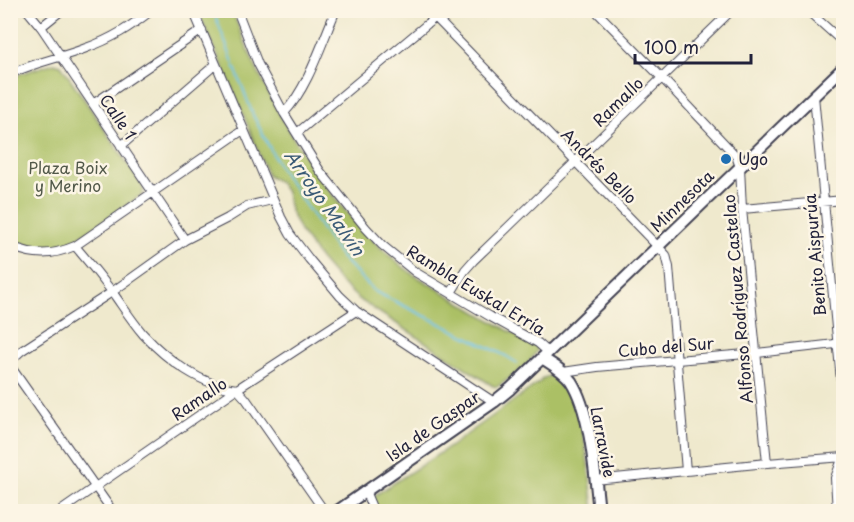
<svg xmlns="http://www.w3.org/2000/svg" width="854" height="522" font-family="'Playpen Sans',sans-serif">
	<rect width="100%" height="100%" fill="#fcf5e5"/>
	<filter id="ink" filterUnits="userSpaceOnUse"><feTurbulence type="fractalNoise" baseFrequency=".0167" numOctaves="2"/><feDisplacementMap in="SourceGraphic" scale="12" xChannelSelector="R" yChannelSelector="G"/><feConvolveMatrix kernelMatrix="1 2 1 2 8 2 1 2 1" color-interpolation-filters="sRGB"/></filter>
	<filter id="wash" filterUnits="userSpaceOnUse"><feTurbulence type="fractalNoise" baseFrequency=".008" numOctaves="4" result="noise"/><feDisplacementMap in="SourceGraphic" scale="24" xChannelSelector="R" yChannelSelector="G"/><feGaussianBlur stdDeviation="1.35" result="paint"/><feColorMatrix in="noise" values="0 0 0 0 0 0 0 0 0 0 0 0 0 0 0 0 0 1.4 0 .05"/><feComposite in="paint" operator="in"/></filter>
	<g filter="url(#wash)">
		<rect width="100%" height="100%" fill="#efe9cd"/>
		<!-- green -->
		<path fill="#abc065" stroke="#667150" stroke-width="1.5" d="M198,11h34c8,19 16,40 25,59 34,74 90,158 157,205l124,73c-6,16 -27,29 -41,39l-4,-1 -133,-86 -20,-18 -20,-23 -20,-28 -10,-21 -4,-18 -7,-10 -11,-6 -35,-87z
			M54,63l7,2 82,122v7l-71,48c-20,9 -43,8 -61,-3v-159l9,-6z
			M552,375c5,1 6,0 9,2 21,14 30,109 33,134h-216l-6,-14 76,-49 93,-67v-2z"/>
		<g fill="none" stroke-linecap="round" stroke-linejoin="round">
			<!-- stream -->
			<path stroke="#68c1e5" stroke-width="2" d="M213,10l40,105 27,53 60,88 34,35 132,65 11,7"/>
		</g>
	</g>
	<g filter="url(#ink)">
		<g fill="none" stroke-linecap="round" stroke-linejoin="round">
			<!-- street casing -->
			<g stroke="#414051" stroke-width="10">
				<path id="street" d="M27,10l14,17 144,213
					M193,10l88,207 9,17 19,25 31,37 16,15 138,91
					M237,10l21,54 26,49 36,58 46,57 16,17 33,27 76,45 47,26 10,9
					M595,10l67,68 74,78 4,11 2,42 25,254
					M807,10l37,33
					M436,18l230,237 3,12 17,204
					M41,27l21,-17
					M10,74c25,-12 51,-16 76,-26 26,-9 44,-21 66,-38
					M814,96l30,316
					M93,104l109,-74
					M284,113c24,-25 38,-71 52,-103
					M297,133l147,-123
					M121,146l95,-82
					M742,209l102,-9
					M10,246c25,10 41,10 65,0l168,-116
					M75,246c13,15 26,31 38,47 10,14 19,28 30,41 24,26 59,52 94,55l9,10 79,113
					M451,293l14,-23 8,-9 259,-251
					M10,361l11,-10 91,-59 73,-52 43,-22 19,-12 25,-6
					M10,364l3,6 100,142
					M563,372l34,-5 160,-14 87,-10
					M595,480l172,-17 77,-6
					M365,491l9,21
					M59,512l178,-123 119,-78
					M837,512l-2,-34 9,-24"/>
			</g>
			<!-- secondary casing -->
			<g stroke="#414051" stroke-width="14">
				<path id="secondary" d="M542,358c11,7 22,13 29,23 20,31 24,94 28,131
					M336,512l158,-110 16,-13 334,-322"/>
			</g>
			<!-- street -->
			<use href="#street" stroke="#fff" stroke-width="8"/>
			<!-- secondary -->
			<use href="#secondary" stroke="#fff" stroke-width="10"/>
		</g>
	</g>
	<!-- markers -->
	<circle fill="#1f6fb2" stroke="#fcf5e5" stroke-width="2" cx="726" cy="159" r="6"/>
	<g text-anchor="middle" stroke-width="5" stroke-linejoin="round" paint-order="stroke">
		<!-- street labels -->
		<g font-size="16" fill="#22223b" stroke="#fcf5e5">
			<text transform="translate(618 102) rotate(-44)" y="6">Ramallo</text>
			<text transform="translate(118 117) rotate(56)" y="6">Calle 1</text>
			<text transform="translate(599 166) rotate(45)" y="6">Andrés Bello</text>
			<text transform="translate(682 201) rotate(-44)" y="6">Minnesota</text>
			<text transform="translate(815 255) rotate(-95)" y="6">Benito Aispurúa</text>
			<text transform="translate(476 290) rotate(31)" y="6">Rambla Euskal Erría</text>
			<text transform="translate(738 299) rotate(-95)" y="6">Alfonso Rodríguez Castelao</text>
			<text transform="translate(666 347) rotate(-5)" y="6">Cubo del Sur</text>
			<text transform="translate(199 399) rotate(-34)" y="6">Ramallo</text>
			<text transform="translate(433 426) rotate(-35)" y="6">Isla de Gaspar</text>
			<text transform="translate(603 442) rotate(79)" y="6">Larravide</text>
		</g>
		<!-- poi labels -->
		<g font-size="16" fill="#22223b" stroke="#fcf5e5" text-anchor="start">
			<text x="738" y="165">Ugo</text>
		</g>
		<!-- park labels -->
		<g font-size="16" fill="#52594a" stroke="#fcf5e5">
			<text x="68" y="174">Plaza Boix<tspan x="68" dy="18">y Merino</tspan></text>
		</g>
		<!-- water labels -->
		<g font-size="18" font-style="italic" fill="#3a5a76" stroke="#fcf5e5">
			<text transform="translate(324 203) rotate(55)" y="6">Arroyo Malvín</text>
		</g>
	</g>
	<!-- margin -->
	<rect width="854" height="522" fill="none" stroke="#fcf5e5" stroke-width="36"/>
	<!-- scale -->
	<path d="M635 54v9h116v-9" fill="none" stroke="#22223b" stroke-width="3"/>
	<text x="644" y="54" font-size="18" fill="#22223b" stroke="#fcf5e5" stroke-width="4.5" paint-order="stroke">100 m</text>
</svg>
